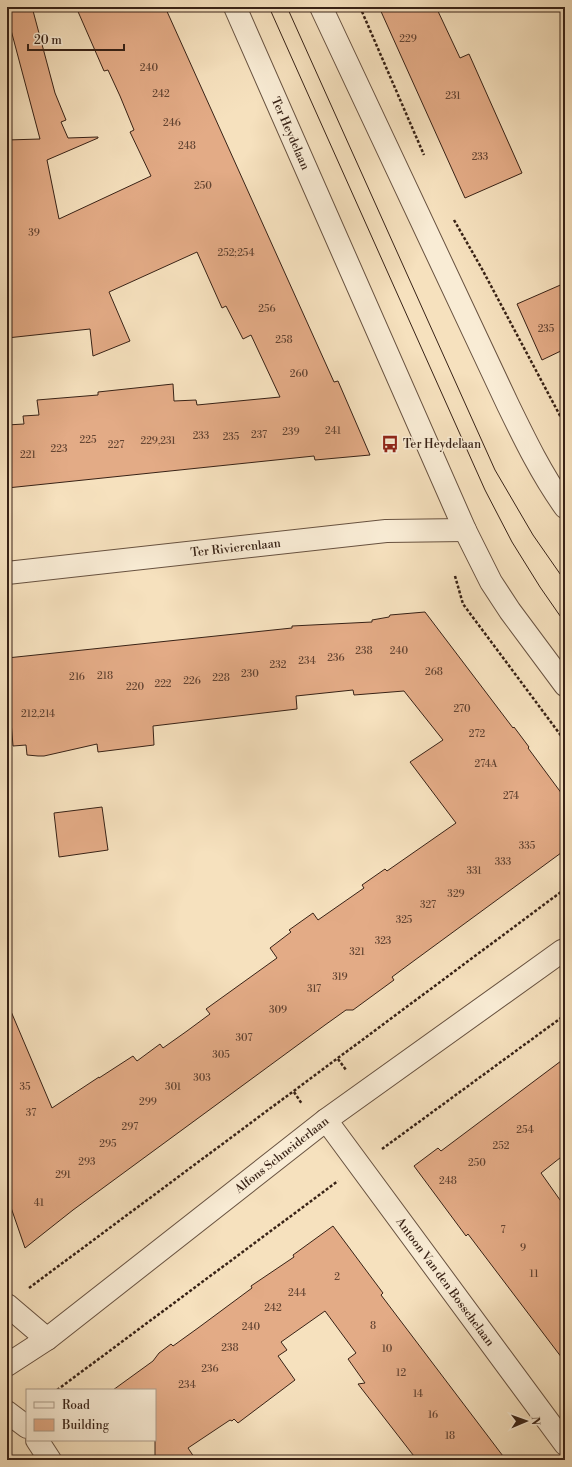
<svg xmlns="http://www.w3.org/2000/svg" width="572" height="1467" font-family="'Libre Bodoni',serif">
	<rect width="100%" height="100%" fill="#f6e1be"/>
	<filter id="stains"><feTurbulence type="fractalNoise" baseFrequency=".005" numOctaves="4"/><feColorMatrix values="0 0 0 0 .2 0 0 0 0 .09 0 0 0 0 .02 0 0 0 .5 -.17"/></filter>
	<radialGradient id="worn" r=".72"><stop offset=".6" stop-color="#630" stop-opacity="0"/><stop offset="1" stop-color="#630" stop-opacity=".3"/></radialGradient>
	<!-- building -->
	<path fill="#e3ab86" stroke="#382216" d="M7,7h25l23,86 11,27 -5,2 7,16 30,-1v1l-51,22 12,59 92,-43 -21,-44 4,-2 -14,-34 -12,-26 -4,1 -28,-64h89l169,375 4,-1 32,74 -55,5 -1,-4 -307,32v-63l17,-1 -1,-8 16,-1 -2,-15 61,-5v-3l75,-8 1,17 22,-1 1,5 83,-8 -29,-62 -8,4 -17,-33 -4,2 -25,-56 -88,40 21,49 -37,15 -3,-27 -83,9v-198l33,-1 -33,-124z
		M379,7h57l24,51 9,-4 53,119 -57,25z
		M565,283v66l-23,11 -25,-56z
		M425,612l88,116 1,-1 15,20 -1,1 37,50v52l-150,110 -23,17 2,3 -41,30h-7l-21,15 -252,185 -48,38 -18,-52v-194l45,106 47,-31v1l34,-22 4,5 23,-17 3,4 24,-17 23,-17 -4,-5 71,-51 -7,-10 21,-16 -2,-2 24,-17 5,7 46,-32 -2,-3 23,-16 2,2 69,-48 -46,-61 33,-22 -39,-49 -50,4 -1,-5 -57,6 1,13 -144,17 1,19 -56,7 -1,-8 -53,12h-6l-11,-1 -1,-10 -13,1 -2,-25 -4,1v-64l285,-30v-2l80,-4v-2l17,-3 1,-2z
		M102,807l6,43 -49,7 -5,-44z
		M565,1058v96l-24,19 24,34v155l-97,-128 -2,2 -52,-70 24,-18 3,3z
		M333,1226l50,67 -2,2 125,165h-89l-59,-76 7,-1 -17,-24 8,-6 -31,-42 -44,31 6,8 -9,6 17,24 -57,43 -4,-4 -2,2 -2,-1 -42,28 8,12h-41v-70h-42l40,-29 6,-8 12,-9 2,2 25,-18 54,-40 -1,-2 43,-29 -1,-2z"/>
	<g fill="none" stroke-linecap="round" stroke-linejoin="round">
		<!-- minor casing -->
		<g stroke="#685240" stroke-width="24">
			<g id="minor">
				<path id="s1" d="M7,573l379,-42 79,-1"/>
				<path id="s2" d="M326,1120l239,324"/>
				<path d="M7,1305l40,34"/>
				<path id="s3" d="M7,1365l40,-26 279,-219 236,-169 3,-1"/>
				<path d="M7,1412l20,15"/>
				<path d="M37,1440l13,20"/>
			</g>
		</g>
		<!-- tertiary casing -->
		<g stroke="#685240" stroke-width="24">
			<g id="tertiary">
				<path id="s4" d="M235,7l230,523 26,52 19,29 55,74"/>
				<path d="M321,7l187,398c17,35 34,70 57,102"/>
			</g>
		</g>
		<!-- path -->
		<path stroke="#382216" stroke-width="2.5" stroke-dasharray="3 2" stroke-linecap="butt" d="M360,7l64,148
			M454,220l28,49 83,156
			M455,576l8,28 102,137
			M338,1059l8,11
			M294,1092l8,12
			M382,1149l183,-134
			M29,1288l536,-399
			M57,1390l281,-209"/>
		<!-- minor -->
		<use href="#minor" stroke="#f9ecd5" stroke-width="22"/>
		<!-- tertiary -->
		<use href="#tertiary" stroke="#f9ecd5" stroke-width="22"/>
		<!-- tram -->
		<path stroke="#382216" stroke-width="1" d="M269,7l216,483 27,52 28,45 25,36
			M287,7l208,463 38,65 32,46"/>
	</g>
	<!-- icons -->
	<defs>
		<g id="bus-bare" transform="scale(1.38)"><path d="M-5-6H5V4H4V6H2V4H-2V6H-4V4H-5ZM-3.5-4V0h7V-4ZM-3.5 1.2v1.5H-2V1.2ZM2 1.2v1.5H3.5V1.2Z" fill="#8f2418" stroke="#f9ecd5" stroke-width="2.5" paint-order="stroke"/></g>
	</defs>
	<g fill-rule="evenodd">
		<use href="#bus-bare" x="390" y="444"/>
	</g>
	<g text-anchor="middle" stroke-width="3" stroke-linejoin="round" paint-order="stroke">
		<!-- number labels -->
		<g font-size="10" fill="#634432">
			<text x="408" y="42">229</text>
			<text x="149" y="71">240</text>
			<text x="161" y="97">242</text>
			<text x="453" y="99">231</text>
			<text x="172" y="126">246</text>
			<text x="187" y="149">248</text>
			<text x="480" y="160">233</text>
			<text x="203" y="189">250</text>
			<text x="34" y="236">39</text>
			<text x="236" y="256">252;254</text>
			<text x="267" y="312">256</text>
			<text x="546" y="332">235</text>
			<text x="284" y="343">258</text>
			<text x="299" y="377">260</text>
			<text x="333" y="434">241</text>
			<text x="291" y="435">239</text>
			<text x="259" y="438">237</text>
			<text x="201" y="439">233</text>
			<text x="231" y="440">235</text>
			<text x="88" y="443">225</text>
			<text x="158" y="444">229,231</text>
			<text x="116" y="448">227</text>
			<text x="59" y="452">223</text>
			<text x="28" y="458">221</text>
			<text x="364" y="654">238</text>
			<text x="399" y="654">240</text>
			<text x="336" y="661">236</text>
			<text x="307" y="664">234</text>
			<text x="278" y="668">232</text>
			<text x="434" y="675">268</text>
			<text x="250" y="677">230</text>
			<text x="105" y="679">218</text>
			<text x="77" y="680">216</text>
			<text x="221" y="681">228</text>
			<text x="192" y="684">226</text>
			<text x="163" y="687">222</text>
			<text x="135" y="690">220</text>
			<text x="462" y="712">270</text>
			<text x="38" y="717">212,214</text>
			<text x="477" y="737">272</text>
			<text x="486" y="767">274A</text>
			<text x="511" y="799">274</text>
			<text x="527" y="849">335</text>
			<text x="503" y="865">333</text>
			<text x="474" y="874">331</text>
			<text x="456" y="897">329</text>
			<text x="428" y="908">327</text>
			<text x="404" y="923">325</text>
			<text x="383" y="944">323</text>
			<text x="357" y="955">321</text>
			<text x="340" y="980">319</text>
			<text x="314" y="992">317</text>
			<text x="278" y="1013">309</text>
			<text x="244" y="1041">307</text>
			<text x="221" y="1058">305</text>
			<text x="202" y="1081">303</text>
			<text x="25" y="1090">35</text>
			<text x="173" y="1090">301</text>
			<text x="148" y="1105">299</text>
			<text x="31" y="1116">37</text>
			<text x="130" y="1130">297</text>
			<text x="525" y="1133">254</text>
			<text x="108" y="1147">295</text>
			<text x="501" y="1149">252</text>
			<text x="87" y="1165">293</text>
			<text x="477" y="1166">250</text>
			<text x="63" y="1178">291</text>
			<text x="448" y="1184">248</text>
			<text x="39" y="1206">41</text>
			<text x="503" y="1233">7</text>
			<text x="523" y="1251">9</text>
			<text x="534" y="1277">11</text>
			<text x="337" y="1280">2</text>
			<text x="297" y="1296">244</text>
			<text x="273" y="1311">242</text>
			<text x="373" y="1329">8</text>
			<text x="251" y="1330">240</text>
			<text x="230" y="1351">238</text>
			<text x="387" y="1352">10</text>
			<text x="210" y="1372">236</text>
			<text x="401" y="1376">12</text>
			<text x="187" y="1388">234</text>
			<text x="418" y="1397">14</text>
			<text x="433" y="1418">16</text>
			<text x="450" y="1439">18</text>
		</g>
		<!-- street labels -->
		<g font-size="12" fill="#382216" stroke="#f9ecd5">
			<text dy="4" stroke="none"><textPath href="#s4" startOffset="138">Ter Heydelaan</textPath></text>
			<text dy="4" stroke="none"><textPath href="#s1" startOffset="230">Ter Rivierenlaan</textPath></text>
			<text dy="4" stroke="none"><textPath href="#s3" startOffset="346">Alfons Schneiderlaan</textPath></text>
			<text dy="4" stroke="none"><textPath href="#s2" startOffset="201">Antoon Van den Bosschelaan</textPath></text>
		</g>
		<!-- poi labels -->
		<g font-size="12" fill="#382216" stroke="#f9ecd5" text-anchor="start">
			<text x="403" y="448">Ter Heydelaan</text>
		</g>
	</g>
	<!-- margin -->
	<rect width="572" height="1467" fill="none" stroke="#f6e1be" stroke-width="24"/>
	<rect x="8" y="8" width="556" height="1451" fill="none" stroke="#382216" stroke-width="2"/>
	<rect x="12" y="12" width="548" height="1443" fill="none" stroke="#382216"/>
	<!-- legend -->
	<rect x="26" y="1389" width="130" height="52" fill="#f9ecd5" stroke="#ac9b89"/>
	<rect x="34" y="1402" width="20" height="6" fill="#f9ecd5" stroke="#ac9b89"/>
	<text x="62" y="1409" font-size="12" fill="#382216">Road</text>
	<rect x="34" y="1419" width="20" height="12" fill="#e3ab86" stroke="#ac9b89"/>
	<text x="62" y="1429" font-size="12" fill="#382216">Building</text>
	<!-- north arrow -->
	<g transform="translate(526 1421) rotate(88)" stroke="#f9ecd5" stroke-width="3" paint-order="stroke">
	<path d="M0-3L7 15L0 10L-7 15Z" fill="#382216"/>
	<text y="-6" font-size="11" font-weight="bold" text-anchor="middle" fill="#382216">N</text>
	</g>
	<!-- scale -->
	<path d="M28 44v6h96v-6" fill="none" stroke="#382216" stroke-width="2"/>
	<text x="34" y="44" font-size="12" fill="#382216" stroke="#f9ecd5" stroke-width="3" paint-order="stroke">20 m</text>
	<rect width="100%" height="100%" filter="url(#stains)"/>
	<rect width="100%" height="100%" fill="url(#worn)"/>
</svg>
